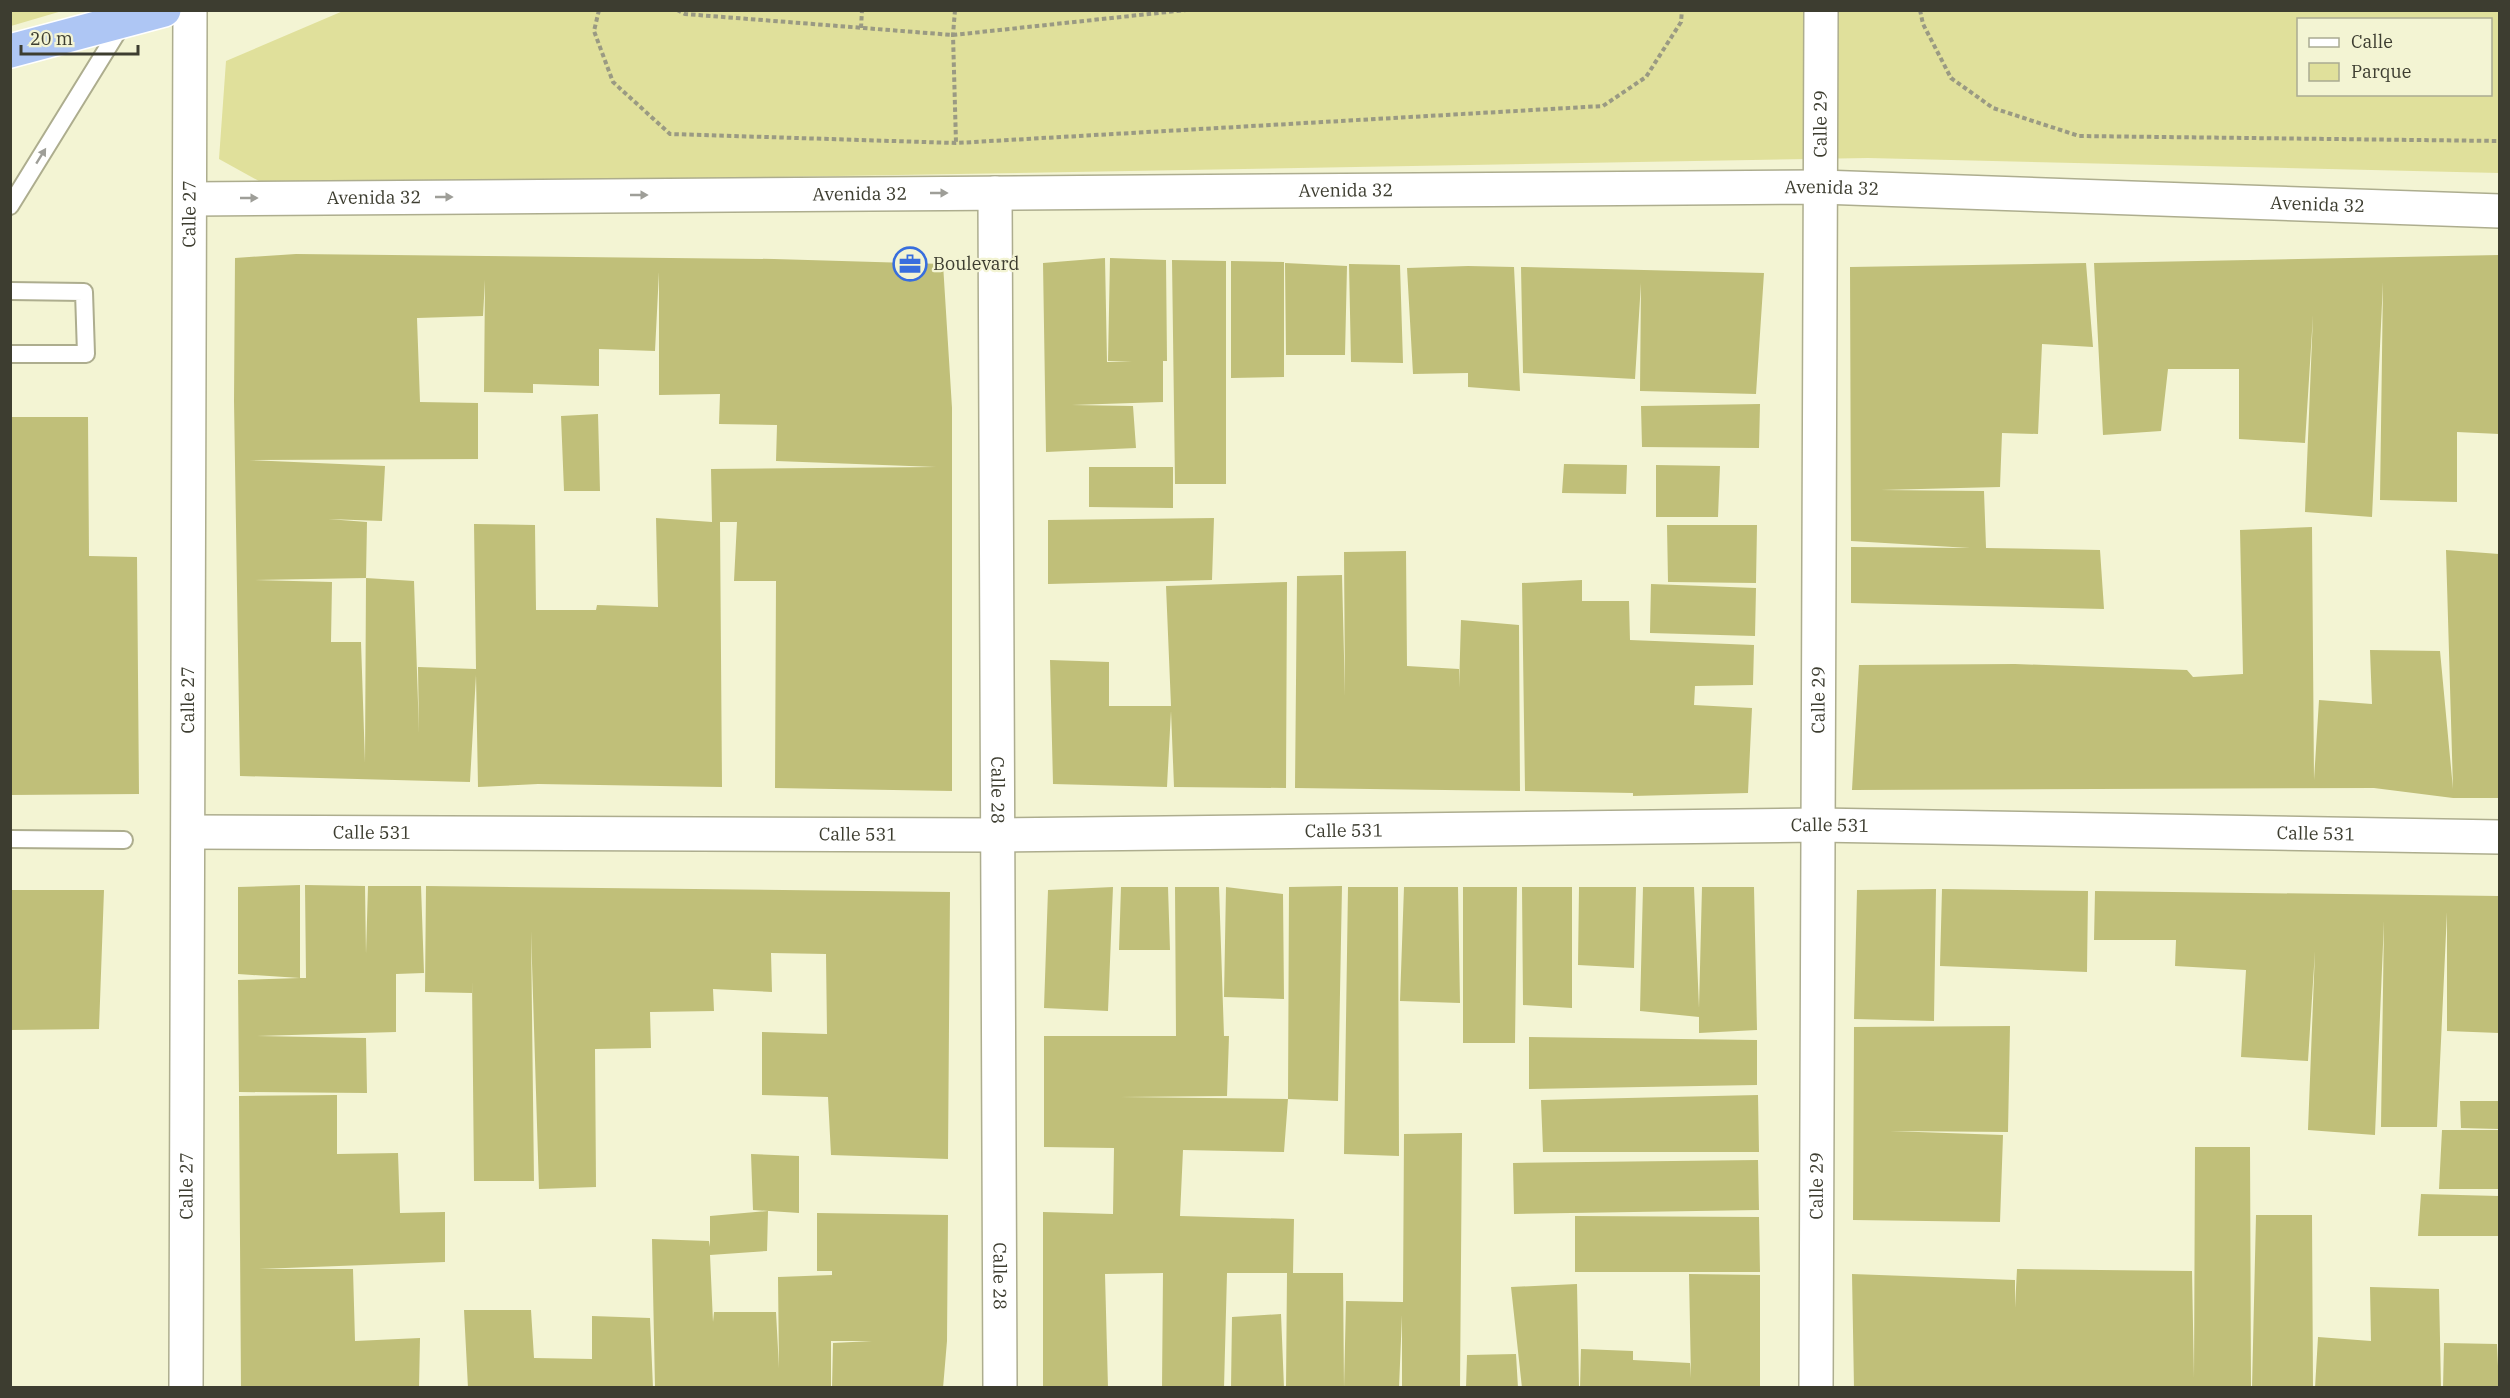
<svg xmlns="http://www.w3.org/2000/svg" width="2510" height="1398" font-family="'IBM Plex Serif',serif">
	<rect width="100%" height="100%" fill="#f3f4d3"/>
	<!-- green -->
	<path fill="#e0e09b" fill-rule="evenodd" d="M11,10h51v1l-51,15z
		M343,11h2156v162l-631,-15 -1600,28 -49,-27 7,-98zM2298,20h192v74h-192z"/>
	<!-- building -->
	<path fill="#c0bf79" fill-rule="evenodd" d="M296,254l478,5 169,5 9,144v383l-177,-3 1,-207h-42l3,-59h-17l2,265 -184,-3 -60,3 -2,-112 -6,107 -230,-6 -6,-375 1,-143zM659,272v123l61,-1 -1,30 58,1 -1,36 160,6 -225,2 1,53 -56,-4 2,89 -61,-2 -1,5h-60l-1,-85 -61,-1 2,145 -58,-2 1,66 -5,-152 -48,-3 -1,185 -4,-121h-30l1,-60 -77,-2 111,-2 1,-56 -39,-3 54,2 3,-55 -136,-6 229,-1v-56l-58,-1 -3,-84 66,-2 2,-36 -1,112 49,1v-9l66,2v-37l56,2z
		M2499,255v179l-42,-2v70l-77,-2 3,-218 -11,235 -67,-5 8,-197 -8,128 -66,-4v-70h-71l-7,62 -58,4 -9,-172z
		M1105,258l2,104h25l-24,-1 2,-103 56,2 1,101h-4v41l-91,3 61,1 3,42 -90,4 -3,-189z
		M1172,260l54,1v223h-51z
		M1231,261l53,1v115l-53,1z
		M1285,263l62,3 -2,89h-59z
		M2086,263l7,84 -51,-3 -4,90 -36,-1 -2,54 -119,3 103,1 2,57 114,2 4,59 -253,-6v-56l119,1 -119,-7 -1,-274z
		M1349,264l51,1 3,98 -52,-1z
		M1468,266l46,1 6,124 -52,-4v-14l-55,1 -6,-106z
		M1521,267l243,6 -8,121 -116,-3 1,-108 -6,96 -112,-6z
		M1760,404l-1,44 -117,-1 -1,-41z
		M598,414l2,77h-36l-3,-75z
		M10,417h78l1,139 48,1 2,237 -129,1z
		M1564,464l63,1 -1,29 -64,-1z
		M1656,465l64,1 -2,51h-62z
		M1089,467h84v41l-84,-1z
		M1214,518l-2,62 -164,4v-64z
		M1667,525h90l-1,58 -88,-1z
		M2312,527l2,253 5,-80 53,4 -2,-54 70,1 13,138 -7,-239 53,4v244h-46l-79,-10 -522,2 7,-125 156,-1 172,6 6,7 50,-3 -3,-144z
		M1406,551l1,115 52,3v19l2,-68 58,5 1,166 -225,-3 2,-212 45,-1 3,121 -1,-144z
		M1582,580v21h47l1,39 124,5 -1,40 -58,1 -1,19 58,3 -4,85 -115,3v-3l-108,-2 -3,-208z
		M1287,582l-1,206 -112,-1 -3,-76 -4,76 -114,-3 -3,-124 59,2v44h62l-5,-120z
		M1651,584l105,4 -1,48 -105,-3z
		M300,885v93h6l-1,-93 60,1 1,68 2,-68h53l3,87 -28,1v58l-139,4 109,2 1,55 -128,-1 -1,-112 62,-2 -62,-4v-87z
		M426,886l524,6 -2,267 -117,-4 -3,-58 -66,-2v-63l65,2 -1,-80 -55,-1 1,39 -59,-3 1,22 -64,1 1,36 -56,1 1,138 -57,2 -8,-258 3,250h-60l-2,-201v13l-47,-1z
		M1342,886l-4,215 -50,-2 1,-212z
		M1113,887l-5,124 -64,-3 4,-118z
		M1121,887h47l2,63h-51z
		M1175,887h44l5,149h5l-2,60 -106,1 167,2 -4,53 -101,-2 -3,66 114,3 -1,54h50l1,115h-58l1,-115h-60l-3,115h-62l1,-115 -58,1 3,114h-65v-176l70,2 1,-66 -70,-1v-111h132z
		M1226,887l57,7 1,105 -60,-2z
		M1348,887h50l1,269 -55,-2z
		M1404,887h54l2,116 -60,-2z
		M1463,887h54l-2,156h-52z
		M1522,887h50v121l-49,-3z
		M1579,887h57l-2,81 -56,-3z
		M1643,887h51l5,121 3,-121h52l3,143 -58,3v-16l-59,-6z
		M1936,889l-2,132 -80,-2 3,-129z
		M1942,889l146,2 -1,81 -147,-6z
		M10,890h94l-5,139 -89,1z
		M2095,891l404,5v137l-52,-2v-119l-10,215h-56l3,-206 -9,214 -67,-5 7,-179 -7,110 -67,-4 5,-87 -71,-4 1,-26h-82z
		M2010,1026l-2,106 -118,-1 113,4 -3,87 -147,-2 1,-193z
		M1529,1037l228,3v45l-228,4z
		M337,1095v59l61,-1 2,60 45,-1v50l-186,7h94l2,72 65,-3 -1,50h-178l-2,-292z
		M1758,1095l1,57h-216l-2,-52z
		M2460,1101h39v28l-38,-1z
		M2442,1130h57v59h-60z
		M1462,1133l-2,255h-58v-73l-3,73h-55l2,-87 57,1 1,-168z
		M2195,1147h55l1,241h-397l-2,-114 163,6v28l2,-39 175,2 2,107z
		M751,1154l48,2v57l-46,-3z
		M1758,1160l1,50 -245,4 -1,-51z
		M2421,1194l78,2v40h-81z
		M768,1211l-1,40 -57,4 3,67 1,-10h62l3,56 -1,-91 54,-2v-4h-15v-58l131,2 -1,126 -4,47h-111l1,-45 39,-2h-41v47h-176l-3,-149 57,2 1,6v-31z
		M2256,1215h56l1,173h-61z
		M1575,1216l184,1 1,55h-185z
		M1689,1274l71,1v113h-180l1,-39 52,2v9l57,3 1,15z
		M1577,1284l2,104h-57l-11,-101z
		M2370,1287l69,2 2,99h-126l3,-51 53,4z
		M464,1310h67l3,48 58,1v-43l58,2 3,70h-185z
		M1281,1314l3,74h-53l1,-71z
		M2444,1343l53,1 2,44h-56z
		M1516,1354l2,34h-52l1,-33z"/>
	<g fill="none" stroke-linecap="round" stroke-linejoin="round">
		<!-- service casing -->
		<g stroke="#adad8e" stroke-width="20">
			<path id="service" d="M10,206l113,-183
				M10,291l74,1 2,62h-76
				M10,839l114,1"/>
		</g>
		<!-- minor casing -->
		<g stroke="#adad8e" stroke-width="36">
			<g id="minor">
				<path id="s1" d="M995,193l5,1195"/>
				<path id="s2" d="M191,199l1630,-12 679,24"/>
				<path id="s3" d="M189,832l808,3 821,-10 682,12"/>
				<path id="s4" d="M186,1388l4,-1378"/>
				<path id="s5" d="M1816,1388l5,-1378"/>
			</g>
		</g>
		<!-- trunk casing -->
		<g stroke="#fff" stroke-width="36">
			<path id="trunk" d="M10,51l154,-41"/>
		</g>
		<!-- path -->
		<path stroke="#9a9a83" stroke-width="4" stroke-dasharray="4.5 3" stroke-linecap="butt" d="M599,10l-5,21 19,51 57,52 286,9 647,-37 43,-29 35,-55 1,-12
			M677,10l8,4 268,21 233,-25
			M955,10l-2,25 3,108
			M1920,10l3,14 28,54 42,30 86,28 421,5
			M861,28l1,-18"/>
		<!-- service -->
		<use href="#service" stroke="#fff" stroke-width="16"/>
		<!-- minor -->
		<use href="#minor" stroke="#fff" stroke-width="33"/>
		<!-- trunk -->
		<use href="#trunk" stroke="#aec6f4" stroke-width="33"/>
	</g>
	<!-- one-way arrows -->
	<defs><path id="oneway-solid" d="M-6-.8H1V-3.2L6.5 0L1 3.2V.8H-6Z" transform="scale(1.5)"/></defs>
	<g fill="#9e9e98">
		<use href="#oneway-solid" transform="translate(41 156) rotate(-58)"/>
		<use href="#oneway-solid" transform="translate(939 193)"/>
		<use href="#oneway-solid" transform="translate(639 195)"/>
		<use href="#oneway-solid" transform="translate(444 197)"/>
		<use href="#oneway-solid" transform="translate(249 198)"/>
	</g>
	<!-- icons -->
	<defs>
		<g id="office-ring" transform="scale(1.725)"><circle r="9.5" fill="#f3f4d3" stroke="#386edd" stroke-width="1.5"/><path d="M-6-3h4V-5.5h4V-3h4V5H-6ZM-1-4.5V-3h2v-1.5ZM-6 0V1H6V0Z" fill="#386edd"/></g>
	</defs>
	<g fill-rule="evenodd">
		<use href="#office-ring" x="910" y="264"/>
	</g>
	<g text-anchor="middle" stroke-width="4.5" stroke-linejoin="round" paint-order="stroke">
		<!-- street labels -->
		<g font-size="18" fill="#3d3d30" stroke="#f3f4d3">
			<text dy="6" stroke="none"><textPath href="#s5" startOffset="1264">Calle 29</textPath></text>
			<text dy="6" stroke="none"><textPath href="#s2" startOffset="1641">Avenida 32</textPath></text>
			<text dy="6" stroke="none"><textPath href="#s2" startOffset="1155">Avenida 32</textPath></text>
			<text dy="6" stroke="none"><textPath href="#s2" startOffset="669">Avenida 32</textPath></text>
			<text dy="6" stroke="none"><textPath href="#s2" startOffset="183">Avenida 32</textPath></text>
			<text dy="6" stroke="none"><textPath href="#s2" startOffset="2127">Avenida 32</textPath></text>
			<text dy="6" stroke="none"><textPath href="#s4" startOffset="1174">Calle 27</textPath></text>
			<text dy="6" stroke="none"><textPath href="#s4" startOffset="688">Calle 27</textPath></text>
			<text dy="6" stroke="none"><textPath href="#s5" startOffset="688">Calle 29</textPath></text>
			<text dy="6" stroke="none"><textPath href="#s1" startOffset="597">Calle 28</textPath></text>
			<text dy="6" stroke="none"><textPath href="#s3" startOffset="1641">Calle 531</textPath></text>
			<text dy="6" stroke="none"><textPath href="#s3" startOffset="1155">Calle 531</textPath></text>
			<text dy="6" stroke="none"><textPath href="#s3" startOffset="183">Calle 531</textPath></text>
			<text dy="6" stroke="none"><textPath href="#s3" startOffset="669">Calle 531</textPath></text>
			<text dy="6" stroke="none"><textPath href="#s3" startOffset="2127">Calle 531</textPath></text>
			<text dy="6" stroke="none"><textPath href="#s4" startOffset="202">Calle 27</textPath></text>
			<text dy="6" stroke="none"><textPath href="#s5" startOffset="202">Calle 29</textPath></text>
			<text dy="6" stroke="none"><textPath href="#s1" startOffset="1083">Calle 28</textPath></text>
		</g>
		<!-- poi labels -->
		<g font-size="18" fill="#3d3d30" stroke="#f3f4d3" text-anchor="start">
			<text x="933" y="270">Boulevard</text>
		</g>
	</g>
	<!-- border -->
	<rect width="2510" height="1398" fill="none" stroke="#3d3d30" stroke-width="24"/>
	<!-- legend -->
	<rect x="2297" y="18" width="195" height="78" fill="#f3f4d3" stroke="#aaab92" stroke-width="1.5"/>
	<rect x="2309" y="38" width="30" height="9" fill="#ffffff" stroke="#aaab92" stroke-width="1.5"/>
	<text x="2351" y="48" font-size="18" fill="#3d3d30">Calle</text>
	<rect x="2309" y="63" width="30" height="18" fill="#e0e09b" stroke="#aaab92" stroke-width="1.5"/>
	<text x="2351" y="78" font-size="18" fill="#3d3d30">Parque</text>
	<!-- scale -->
	<path d="M21 45v9h117v-9" fill="none" stroke="#3d3d30" stroke-width="3"/>
	<text x="30" y="45" font-size="18" fill="#3d3d30" stroke="#f3f4d3" stroke-width="4.5" paint-order="stroke">20 m</text>
</svg>
